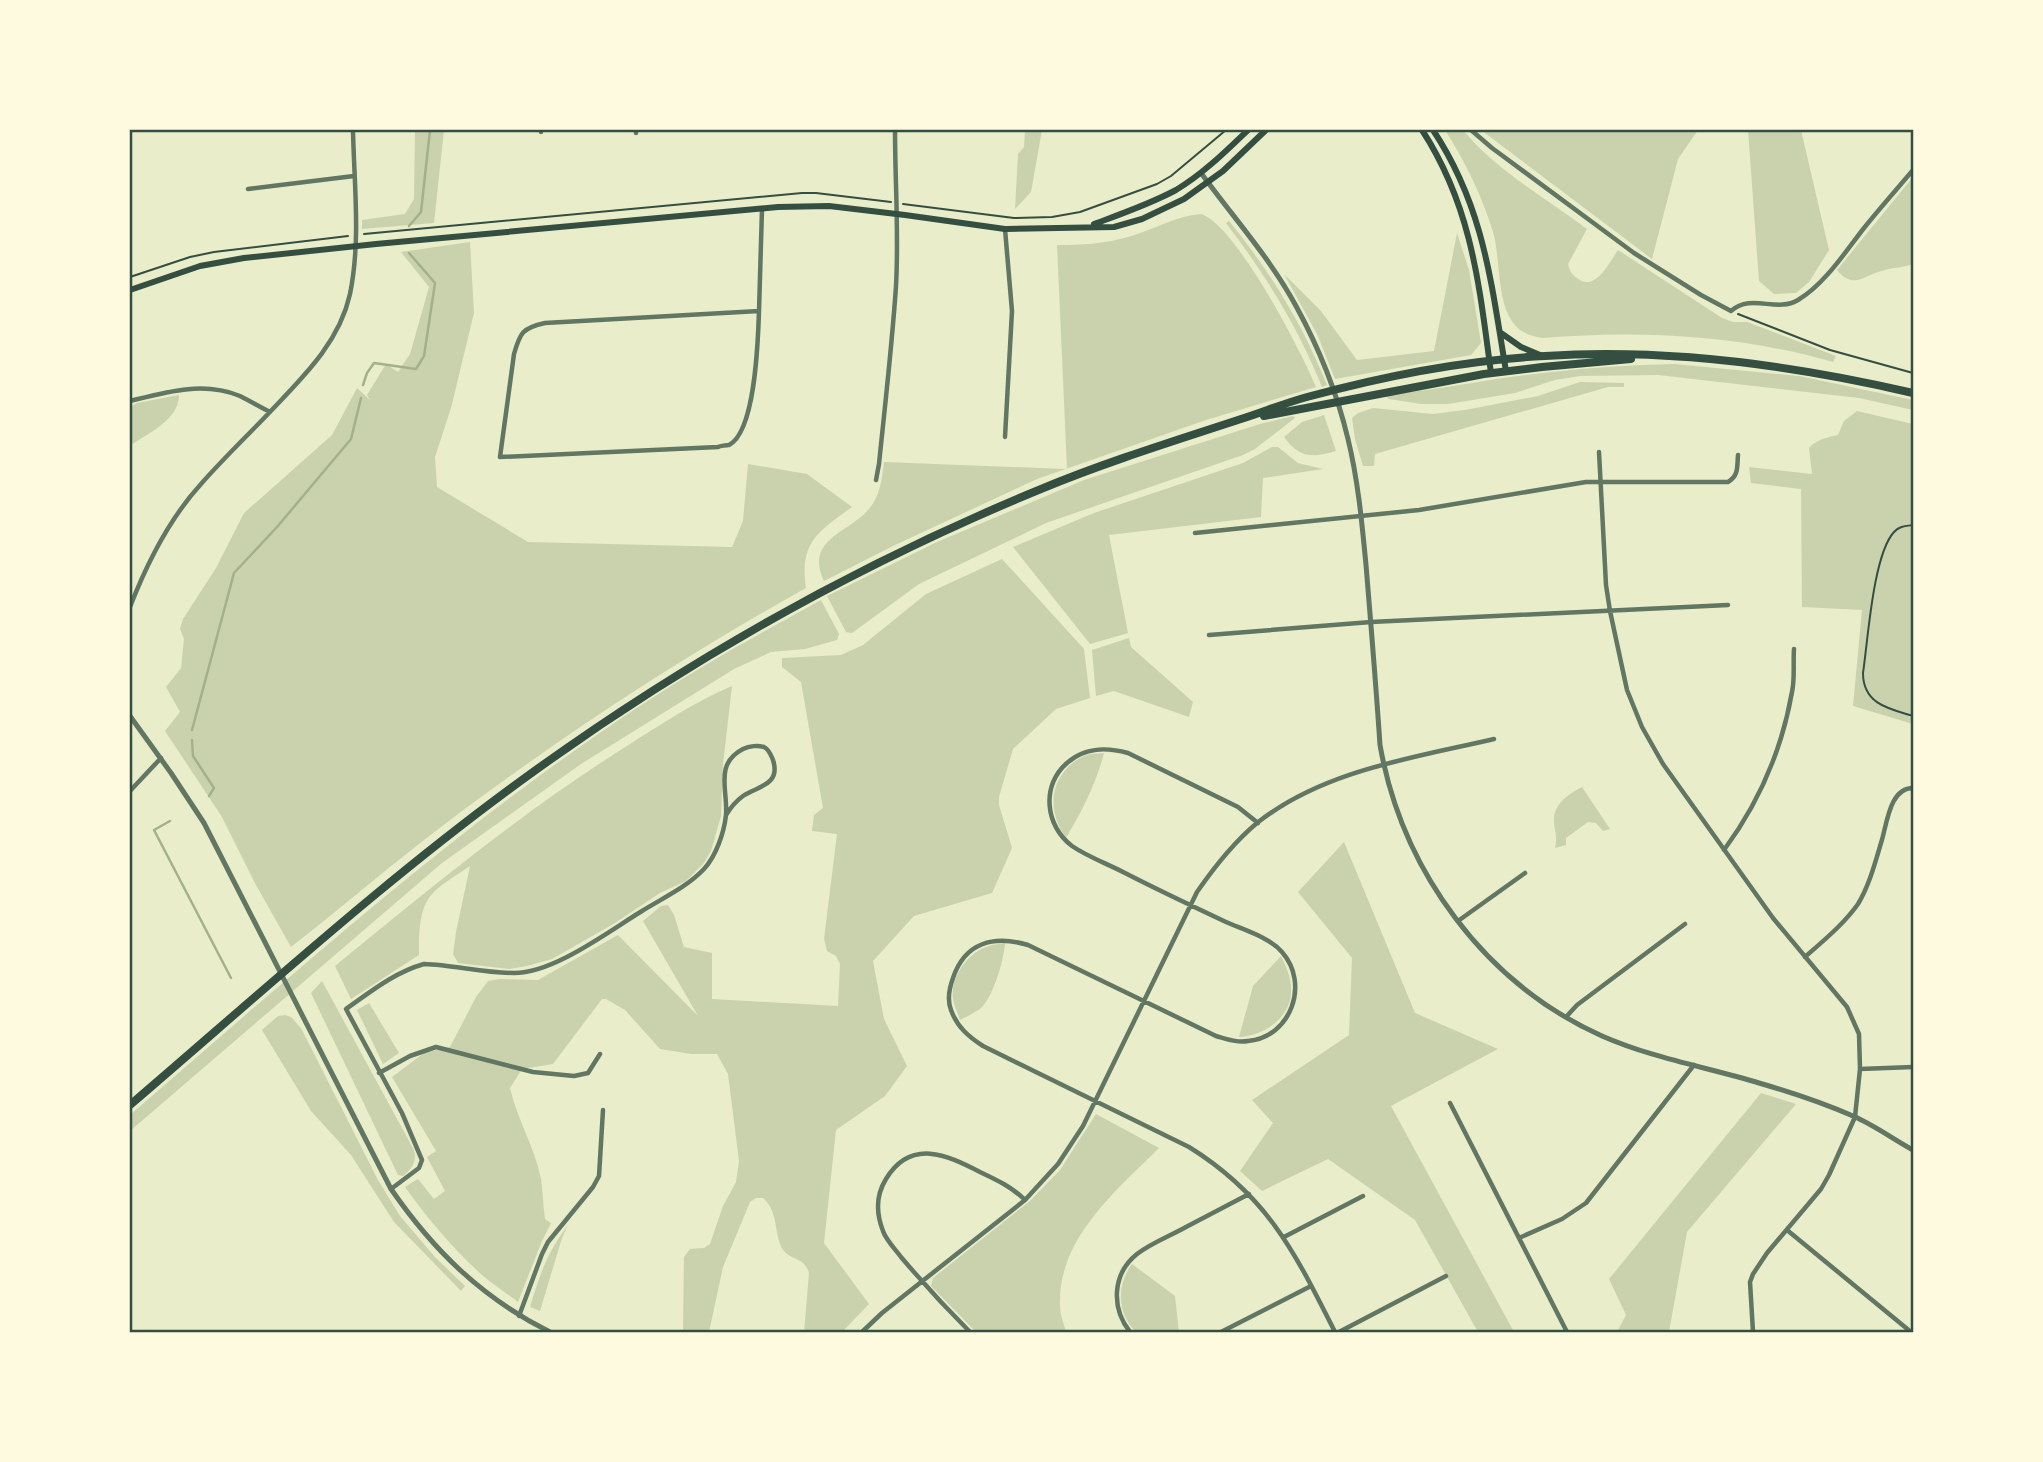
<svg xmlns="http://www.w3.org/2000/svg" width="2043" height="1462" font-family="'Titillium Web',sans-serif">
	<rect width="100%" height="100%" fill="#e9edc9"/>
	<!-- green -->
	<path fill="#cad2ad" d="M415,130h29l-10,93 -72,6v-9l43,-6 9,-15z
		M1025,130h17l-11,62 -16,17 3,-55 6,-7z
		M1445,130h18c33,40 82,68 124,99l-19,35c2,7 3,10 9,14 18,15 32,-15 41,-28l104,68 11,4h14l89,34 -3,6c-94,-27 -193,-32 -290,-24 -10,-2 -21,-4 -28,-13 -19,-22 -14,-66 -22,-93 -11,-36 -28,-71 -48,-102z
		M1481,130h217l-20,29 -26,100z
		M1748,130h53l28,120 -20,32 -13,11 -22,1 -15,-13z
		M1913,177v87c-11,4 -17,3 -28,6 -20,4 -31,21 -48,0z
		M1201,214c35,11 100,137 115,173l-110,33 -169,59 -144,67 -69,35c-20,-42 25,-48 45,-72 11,-13 13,-30 15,-47l183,7 -10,-224c24,0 47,-1 71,-8 25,-7 47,-21 73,-23z
		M1229,221c41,50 74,104 98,164l-5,2c-24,-60 -57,-113 -96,-164z
		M1457,233l12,37 12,73 -10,12 -136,24 -18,-45 -33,-60 37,37 36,49 77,-9z
		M470,242l4,71 -23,95 -16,49 2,30 91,55 204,5 11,-26 5,-57 59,10 45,33c-33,24 -53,35 -46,81 -133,74 -261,159 -382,252 -45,35 -88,72 -133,107l-35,-62 -34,-68 -57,-86 15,-19 -14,-25 15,-19 3,-29 -4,-10 3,-10 33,-51 28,-55 88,-78 25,-47 13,12 -3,-5 19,-31 12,8 12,-18 19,-67 -28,-35z
		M1675,364l124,12 114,24v10l-54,-12 -201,-23 -78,1 -25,4 -40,13 -67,11h-27l-32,-5 -4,-4c40,-4 79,-11 118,-17 57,-8 114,-13 172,-14z
		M1580,382l44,1v4h-16l-233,67 -1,12h-11l-8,-27 -3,-21 6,-5 15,-5 60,6 32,-4 73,-14z
		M179,395c0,25 -31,38 -49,51v-39l7,-4z
		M1857,411l56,13v300l-60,-18 9,-96 -60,-3 -1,-118 -50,-6 -2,-16 63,7 -3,-26c6,-8 19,-11 29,-13l6,-14z
		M1324,415l12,36c-24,7 -37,7 -52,-14l18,-15z
		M1293,416l2,2 -40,31 -12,6 -197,68 -127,61 -67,49 -6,-1 -19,-36 110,-54 147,-62 176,-56z
		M1272,447h6l20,16 25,6 -60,9 -2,39 -152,18 19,98 -38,11 -77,-97 81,-34 149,-50z
		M1002,559l82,90 6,49 -34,11 -43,40 -14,48v8l13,43 -20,45 -78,23 -41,45 11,58 23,47 -22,30 -49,34 -12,113 45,61 -27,28h-38l5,-59c-5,-18 -21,-11 -28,-27 -7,-16 -3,-35 -18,-48h-7l-6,4 -27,65 -14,65h-26l1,-75 6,-8 14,-1 6,-4 13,-38 13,-24 3,-21 -11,-87 -11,-20h-26l-31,-5 -35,-39 -19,-11h-4l-49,65 -31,5 -12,19c7,31 25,60 31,91 2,13 2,27 4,40l6,4 -9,18 -24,61c-11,-9 -25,-17 -36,-27 -29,-26 -54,-56 -77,-88l13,-8 16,20 11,-8 -18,-34 9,-6 -44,-74 32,-24 26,-6 26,-50 12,-16 12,-2 38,1 80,-45 80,81 -55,-95 18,-15 7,-1 6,10 10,32 28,6v46l126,7 2,-42 -4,-8 -9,-5 -3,-12 13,-105 -25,-3 2,-16 9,-7 -22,-126 -19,-15v-9l59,-3 22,-10 63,-51z
		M821,600l18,34 -2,6 -32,9 -34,3 -37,17 -153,95 -139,99 -312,268v-16c166,-143 329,-291 513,-411 57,-38 118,-71 178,-104z
		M1129,638l2,9 62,55 -4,15 -75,-26 -18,5 -4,-46z
		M732,686l-9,78 -2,52 -10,35 -7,12 -18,18 -26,12 -45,30 -63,36 -25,7 -18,3 -51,-6 -5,-9 3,-22 14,-66c-11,8 -26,16 -36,26 -16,15 -15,44 -15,63l-68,44 -16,-33c95,-78 191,-157 295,-222 33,-21 66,-43 102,-58z
		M1104,753c-8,31 -22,58 -38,85 -16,-23 -18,-50 2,-71 5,-5 12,-10 19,-12 5,-2 11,-1 17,-2z
		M1582,787l28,42 -7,2 -7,-8 -8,-1 -22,16v7l-11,3c3,-14 -1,-16 -1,-28 0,-17 15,-26 28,-33z
		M1344,842l71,171 83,36 -107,57 123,226h-36l-63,-112 -87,-61 -66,32 -22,-20 33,-48 -21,-23 97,-65 3,-77 -54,-66z
		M1005,943c-1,17 -12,55 -25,66 -6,4 -14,8 -20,11 -2,-7 -6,-14 -7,-21 -3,-22 15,-47 36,-53 5,-2 11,-2 16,-3z
		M1281,956c5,11 10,21 10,32 2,29 -27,48 -52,49l14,-51z
		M322,981l92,169c3,11 -2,19 -11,26l-5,-1 -87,-182z
		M369,1003l30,50 -16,11 -26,-54z
		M285,1015l6,2 10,11 77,152 22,36 35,41 30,29 -4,5 -67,-69 -43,-67 -40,-44 -49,-81 16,-14z
		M1761,1093l35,11 -109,128 -18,100h-52l9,-17 -17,-36z
		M1096,1114l63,34c-43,43 -102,91 -99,158 0,9 4,18 6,26h-90l-45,-46 2,-8 97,-77 30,-31z
		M568,1225l-6,13 -22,73 -10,-4c10,-33 17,-54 38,-82z
		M1132,1264l43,32 4,36h-43c-19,-19 -20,-46 -4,-68z"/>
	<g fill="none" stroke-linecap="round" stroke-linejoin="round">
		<!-- stream -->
		<path stroke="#a3b18a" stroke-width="2.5" d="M409,226l12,-14 9,-82
			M363,385l4,-12 7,-10 42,6 8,-13 11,-73 -26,-30
			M192,730l42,-157 43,-46 74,-88 10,-41
			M192,740l1,16 21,32 -5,8
			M170,821l-16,9 77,148"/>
		<!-- path -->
		<path stroke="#344e41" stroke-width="2" d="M903,204l111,14 38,-1 28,-5 77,-28 14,-8 55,-46
			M364,234l438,-41h14l75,9
			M130,277l60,-20 24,-5 134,-16
			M1738,314l92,36 83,23
			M1913,525c-7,1 -14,1 -19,7 -21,23 -26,108 -31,141 0,31 26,36 50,43"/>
		<!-- minor -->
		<path stroke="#617663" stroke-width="4.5" d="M636,130v3
			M1471,130l21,18 142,105 67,42 30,16c21,-18 45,2 67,-11 26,-15 48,-49 66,-72 16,-20 33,-39 49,-58
			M541,132v-2
			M248,189l106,-13
			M759,311l-214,12c-23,5 -25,10 -31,31l-14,103 218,-10c2,-1 9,-2 11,-2 27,-14 29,-107 30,-134l3,-102
			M130,401c36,-9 73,-20 110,-5 10,5 20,11 30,16
			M1005,437l7,-126 -7,-82
			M1599,452l7,133 4,26 17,79 15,37 21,37 110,154 74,89 12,27 1,35 -5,48 -26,58 -8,14 -54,64 -14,21 -3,8 3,50
			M876,480l3,-16c6,-59 13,-118 17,-178 3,-52 -1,-104 -1,-156
			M1195,533l224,-23 167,-28h142c11,-6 9,-16 10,-27
			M130,607c17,-44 39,-88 71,-123 21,-24 44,-46 66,-69 34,-36 72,-71 83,-121 11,-54 4,-110 3,-164
			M1209,635l162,-13 357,-17
			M130,791l31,-33
			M1258,823l-20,-16 -110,-54c-22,-6 -43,-6 -61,10 -26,22 -22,63 5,83 16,11 36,18 53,27 33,17 67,33 101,49 18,8 43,15 56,30 28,32 9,85 -34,89 -11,2 -21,-2 -32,-5l-188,-91c-34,-10 -63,-3 -75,33 -4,11 -6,22 -2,32 6,17 18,27 32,36l206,101c79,49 106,106 146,185
			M1724,850c34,-46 58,-101 68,-158 3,-13 1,-29 2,-43
			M1458,921l67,-48
			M1805,957c18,-16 39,-33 53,-53 11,-18 17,-41 23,-61 6,-18 8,-55 32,-55
			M1566,1017l11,-12 108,-81
			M1860,1069l53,-2
			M379,1073l31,-17 26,-9 97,25 41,4 14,-3 12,-19
			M1450,1103l117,229
			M391,1189l28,-21 3,-8 -20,-47 -56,-104c24,-17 49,-37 78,-45 30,1 60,9 90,9 40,0 95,-42 128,-62 21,-13 45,-24 62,-42 12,-13 20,-36 22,-54 2,-25 -12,-51 17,-66 6,-3 15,-4 21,-2 5,2 7,8 9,13 8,25 -15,26 -30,36 -7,5 -12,11 -17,19
			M1787,1230l124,102
			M1284,1237l79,-41
			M1519,1238l43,-19 24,-16 108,-138
			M519,1316l23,-62 6,-12 45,-55 6,-11 4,-66
			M862,1332l20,-19 143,-113 33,-36 25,-38 114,-234c18,-26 36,-49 60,-69 67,-53 156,-65 237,-84
			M970,1332c-24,-24 -47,-49 -69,-75 -6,-8 -15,-17 -18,-26 -7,-18 -7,-36 3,-52 25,-41 61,-24 94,-7 17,8 32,15 45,28
			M1130,1332c-19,-24 -18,-58 7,-78 14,-11 33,-18 49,-27 21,-11 42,-22 63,-33
			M1221,1332l90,-46
			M1339,1332l107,-56"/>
		<!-- tertiary -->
		<path stroke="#617663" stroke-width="5" d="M1201,173c32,44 69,85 95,133 23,42 41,87 52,133 10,41 14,84 18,126 5,60 10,120 14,180 22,125 104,238 222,291 50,22 104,31 157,47 31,9 64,20 94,33 21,9 40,23 60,34
			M130,716l41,57 33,50 187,366c43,62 91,109 159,143"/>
		<!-- secondary -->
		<path stroke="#344e41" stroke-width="6" d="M1422,130c50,77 57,154 69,243
			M1433,130c51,77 58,152 73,241
			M1094,224c27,-10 56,-20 82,-34 27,-16 50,-39 72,-60
			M130,290l70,-24 44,-8 132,-14 402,-37 51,-1 76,9 100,14 109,-2 28,-8 42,-20 39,-28 43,-41
			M1501,333l20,14 19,8"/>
		<!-- trunk -->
		<path stroke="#344e41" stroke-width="8" d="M1264,416l220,-42 58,-7 89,-8
			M130,1105c132,-113 261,-231 403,-333 158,-114 328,-209 508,-283 65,-27 133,-48 200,-70 22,-7 44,-16 66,-22 77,-21 158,-37 238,-41 124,-8 248,9 368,37"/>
	</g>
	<!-- border -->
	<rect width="2043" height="1462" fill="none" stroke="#fefae0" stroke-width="262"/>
	<rect x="131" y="131" width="1781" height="1200" fill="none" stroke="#344e41" stroke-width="2.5"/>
</svg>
